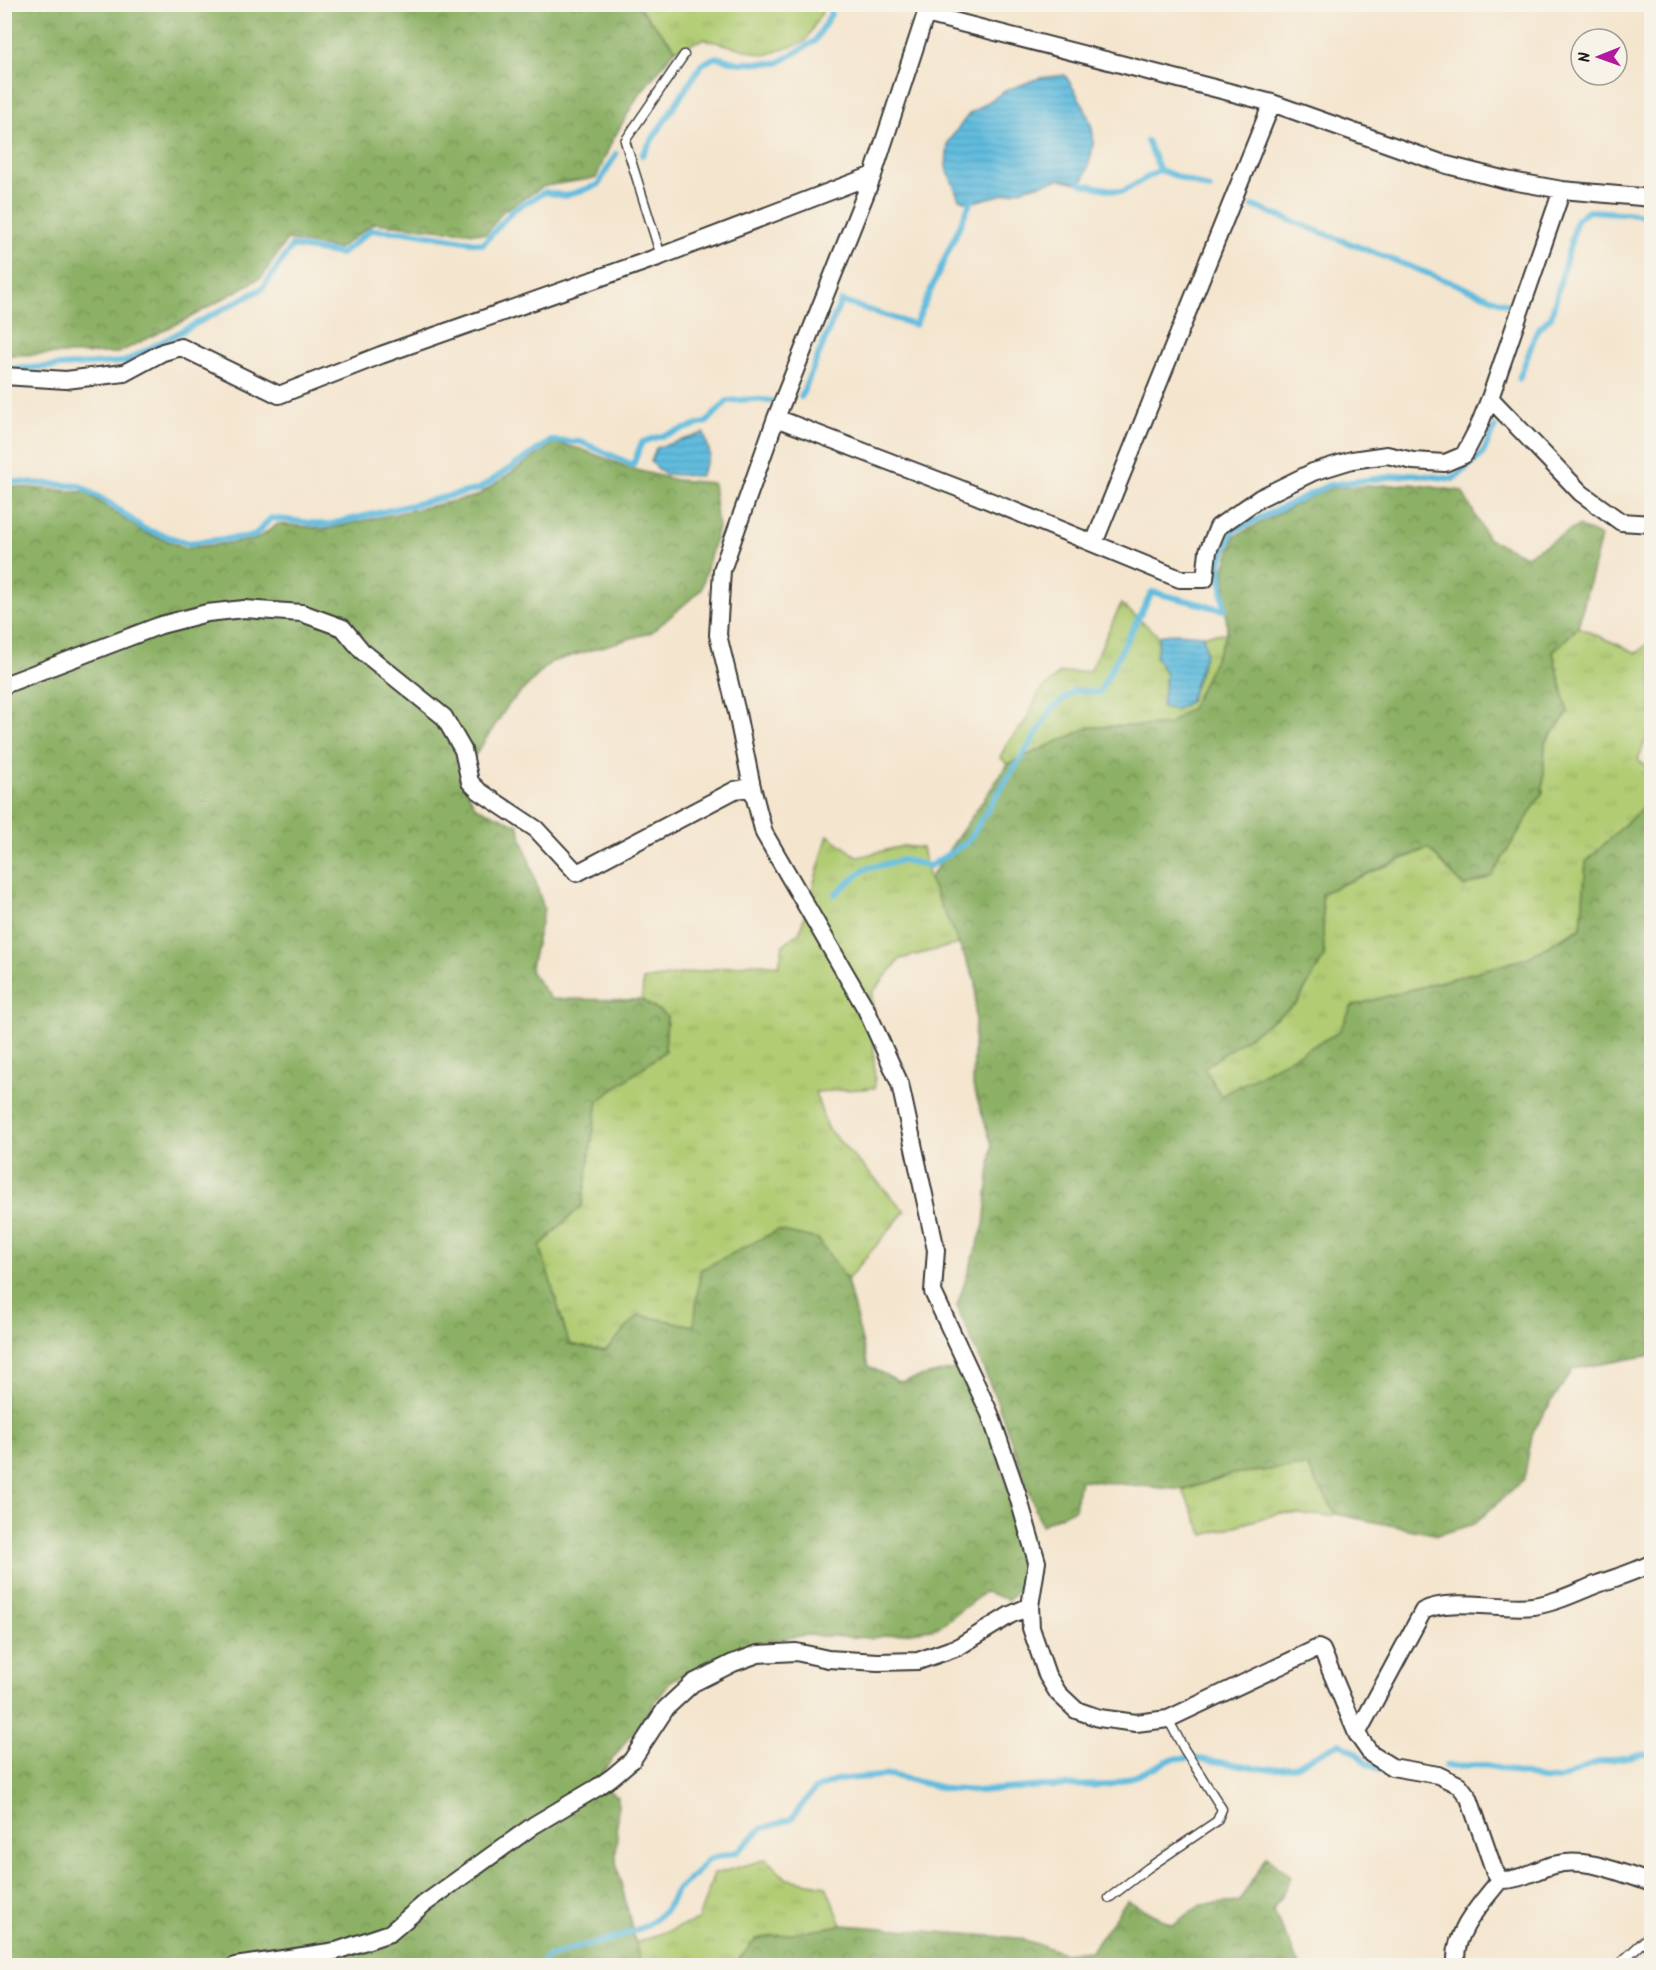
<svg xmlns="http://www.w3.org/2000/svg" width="1656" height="1970" font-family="Kalam,sans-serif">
	<defs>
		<pattern id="grass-tufts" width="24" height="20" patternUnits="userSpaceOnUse" patternTransform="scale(1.5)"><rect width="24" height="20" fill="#b1cc73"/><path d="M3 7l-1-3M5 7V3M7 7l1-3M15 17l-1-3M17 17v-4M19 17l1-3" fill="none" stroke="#98af63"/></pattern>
		<pattern id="forest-crowns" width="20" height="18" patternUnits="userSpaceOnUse" patternTransform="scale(1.5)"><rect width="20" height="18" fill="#8cb065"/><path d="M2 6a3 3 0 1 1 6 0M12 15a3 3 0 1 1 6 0" fill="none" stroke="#728e52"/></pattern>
		<pattern id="water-rules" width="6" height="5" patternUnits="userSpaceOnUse" patternTransform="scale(1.5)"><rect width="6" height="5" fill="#60bcde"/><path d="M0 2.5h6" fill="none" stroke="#53a1be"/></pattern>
	</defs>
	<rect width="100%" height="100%" fill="#f7f3e8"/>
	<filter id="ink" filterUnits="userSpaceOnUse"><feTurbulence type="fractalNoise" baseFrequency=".0167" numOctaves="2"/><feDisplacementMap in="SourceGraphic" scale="12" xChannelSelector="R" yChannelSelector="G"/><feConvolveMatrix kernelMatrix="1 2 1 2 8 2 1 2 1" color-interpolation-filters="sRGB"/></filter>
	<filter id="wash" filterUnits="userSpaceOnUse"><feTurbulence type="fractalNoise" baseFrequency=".008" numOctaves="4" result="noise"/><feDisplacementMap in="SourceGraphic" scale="24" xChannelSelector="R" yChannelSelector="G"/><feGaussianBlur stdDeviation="1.35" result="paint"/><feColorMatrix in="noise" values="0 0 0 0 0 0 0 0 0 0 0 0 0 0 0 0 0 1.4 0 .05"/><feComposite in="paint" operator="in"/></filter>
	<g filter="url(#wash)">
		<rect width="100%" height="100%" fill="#f4e5ce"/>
		<!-- grass -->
		<path fill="url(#grass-tufts)" stroke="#667448" stroke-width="1.5" d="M821,4l1,8 -17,30 -40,13 -61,-16 -28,10 -39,-44z
			M1121,604l38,32 -3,21 10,18 -4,31 13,4 15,-9 16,-49 -3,-17 24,-2 -34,74 -25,18 -78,2 -82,37 -8,-7 8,-15 16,-18 15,-31 21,-20 30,-2z
			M1578,627l59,26 14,-13v87l-13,33 13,10v29l-65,63 -5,65 -54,31 -175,48 -12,26 -119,64 -18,-28 94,-65 27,-46 -2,-64 107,-45 35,39 79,-95 2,-50 23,-29 -15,-61z
			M828,835l30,22 45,-11 19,2 7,31 30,65 -59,15 -28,34 3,95 -60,4 12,36 78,83 -58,69 -29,-41 -124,87 -55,-11 -34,36 -36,-7 -29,-98 42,-41 16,-104 67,-50 2,-35 -25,-16 1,-20 110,-17 26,3 4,-21 17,-14z
			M1307,1466l29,48 -8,2 -48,-3 -76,22 -21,-44 49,-17z
			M767,1859l20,20 39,7 16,39 -85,14 -23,26h-93l-6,-22 63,-23 16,-46z"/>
		<!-- forest -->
		<path fill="url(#forest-crowns)" stroke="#546640" stroke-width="1.5" d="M5,4l632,1 39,44 -38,47 -27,47 -15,35 -52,8 -41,25 -17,23 -112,-11 -36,26 -51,-9 -25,37 -71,40 -73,36 -108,2 -6,-2z
			M555,443l26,6 51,20 44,11 37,3 5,45 -17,62 -49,42 -101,30 -42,42 -49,74 16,29 42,18 26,84 -14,62 21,28 91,1 25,16 -2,35 -67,50 -16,104 -42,41 29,98 36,7 34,-36 55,11 6,-56 78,-40 40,9 29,41 21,86 31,16 59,-14 33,68 38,119 -5,28 -15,17 -24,-8 -48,36 -65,10 -68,-3 -69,13 -63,32 -76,101 22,16 -2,65 25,103h-636l-1,-1479 81,6 58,40 44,16 68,-8 23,-16 49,5 150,-33z
			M1410,484l52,7 26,48 38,17 52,-30 23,11 -23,90 -25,25 15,61 -23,29 -2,50 -51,84 -28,11 -36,-39 -106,45 2,64 -27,46 -93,65 17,28 118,-64 13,-26 175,-48 54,-30 5,-66 65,-63v556l-78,14 -40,61 -9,49 -50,45 -36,11 -102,-21 -29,-48 -75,8 -49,16 -103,-10 -5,29 -34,16 -44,-124 -40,-95 27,-81 8,-80 -19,-59 3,-104 -47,-103 79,-115 82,-37 78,-2 24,-18 35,-74 -3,-65 11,-32 93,-48z
			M1267,1856l24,21 -18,34 27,54h-566l22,-26 86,-14 177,13 45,15 27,-2 36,-51 45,25 29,-20 38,-3z"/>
		<!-- water -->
		<path fill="url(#water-rules)" stroke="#3e6c7d" stroke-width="1.5" d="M1065,75c11,18 25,38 28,59 2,17 -6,35 -11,50l-22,-5 -90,24 -11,-4 -13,-32 2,-25 20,-27 37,-24 34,-13z
			M704,433l6,22 -10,21 -36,-2 -13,-12 5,-14z
			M1177,633l26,2 3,17 -17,50 -14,8 -13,-3 4,-32 -10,-18 3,-21z"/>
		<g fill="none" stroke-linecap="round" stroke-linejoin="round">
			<!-- stream -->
			<path stroke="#60bcde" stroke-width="6" d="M1147,141l13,29 50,19
				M642,155l60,-91 14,-7 23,6h39l37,-22 16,-27 -2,-10
				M1078,178l4,6 40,8 38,-22
				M1253,206l254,98
				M4,368l8,1 112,-7 139,-74 29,-42 49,8 30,-24 40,2 72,12 30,-34 32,-18 20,4 33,-11 18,-31
				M1519,379l18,-49 14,-13 26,-98 12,-8 63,4
				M801,397l40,-96 74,24 55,-122 4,-6
				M4,481l76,5 29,17 35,26 44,14 66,-7 17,-18 56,7 152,-36 72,-48 30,1 52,23 9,-23 65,-20 20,-21 25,-2 20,2
				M835,894l30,-25 38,-9 27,6 37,-24 86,-134 22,-18 24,3 53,-101 72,18 -4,-48 13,-31 96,-46 83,-11 41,5 29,-24 13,-28
				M1446,1766l40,-1 55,14 17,1 40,-18 54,-9
				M539,1966l8,-9 28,-9 39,-9 32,-13 19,-15 13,-22 16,-14 14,-16 29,-7 24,-23 30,-10 23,-29 22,-10 55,-5 56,14 32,2 63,-5 67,-1 29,-10 36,-17 25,1 67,10 27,-2 47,-24 14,8 13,13 36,15 15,-1"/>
		</g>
	</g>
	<g filter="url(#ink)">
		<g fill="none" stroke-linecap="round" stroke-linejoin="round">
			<!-- service casing -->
			<g stroke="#3c3a37" stroke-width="11">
				<path id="service" d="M661,256l-36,-115 59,-86
					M1109,1898l39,-30 69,-47 5,-12 -38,-60 -16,-30
					M1617,1966l29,-27 6,-8"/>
			</g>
			<!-- minor casing -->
			<g stroke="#3c3a37" stroke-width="20">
				<path id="minor" d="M929,4l-56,171 -97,243 -54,152 -4,65 19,78 15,74 12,46 102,176 34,75 36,166 -3,42 57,122 27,79 20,69 -7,44 1,22 16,47 11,18 18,17 23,8 37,5 32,-4 150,-71 4,2 35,84 14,20 21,13 46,8 21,10 10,13 25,72 6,10c19,1 35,-10 53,-15 33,-9 67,8 99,18
					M926,14l346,89 175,62 59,15 56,10 90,8
					M4,376l62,4 58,-7 39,-21 18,-5 98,48 102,-40 280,-99 212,-81
					M1490,398l91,95 40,29 31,2
					M776,418l182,70 222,91h25l3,-28 10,-24 42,-29 53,-26 39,-12 35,-5 26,6 32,2 19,-8 14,-27 12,-30 72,-208
					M1094,543l178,-440
					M4,685l157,-60 46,-12 37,-4 58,4 41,15 19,23 82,66 19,33 7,32 9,9 57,38 41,44 158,-83 17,-3
					M1357,1734l66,-123c25,-14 80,-1 110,-5 22,-3 42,-13 62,-21 19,-7 38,-12 57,-22
					M235,1966l101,-15 54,-18 34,-29 110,-79 64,-38 14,-10 20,-17 34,-52 27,-25 40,-20 25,-9 38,-2 32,7 50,3 40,-1 40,-14 52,-32 20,-9
					M1457,1966c-7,-30 26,-65 43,-86"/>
			</g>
			<!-- service -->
			<use href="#service" stroke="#fff" stroke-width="8"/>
			<!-- minor -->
			<use href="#minor" stroke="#fff" stroke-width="16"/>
		</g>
	</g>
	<!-- margin -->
	<rect width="1656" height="1970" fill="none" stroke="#f7f3e8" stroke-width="24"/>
	<!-- north arrow -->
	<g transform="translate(1599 57) rotate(269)"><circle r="28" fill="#f7f3e8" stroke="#9f9d96" stroke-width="1.5"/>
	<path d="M0-4.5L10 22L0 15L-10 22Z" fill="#b5179e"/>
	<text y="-9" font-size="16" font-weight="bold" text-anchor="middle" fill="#1c1c1c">N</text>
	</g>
</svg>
